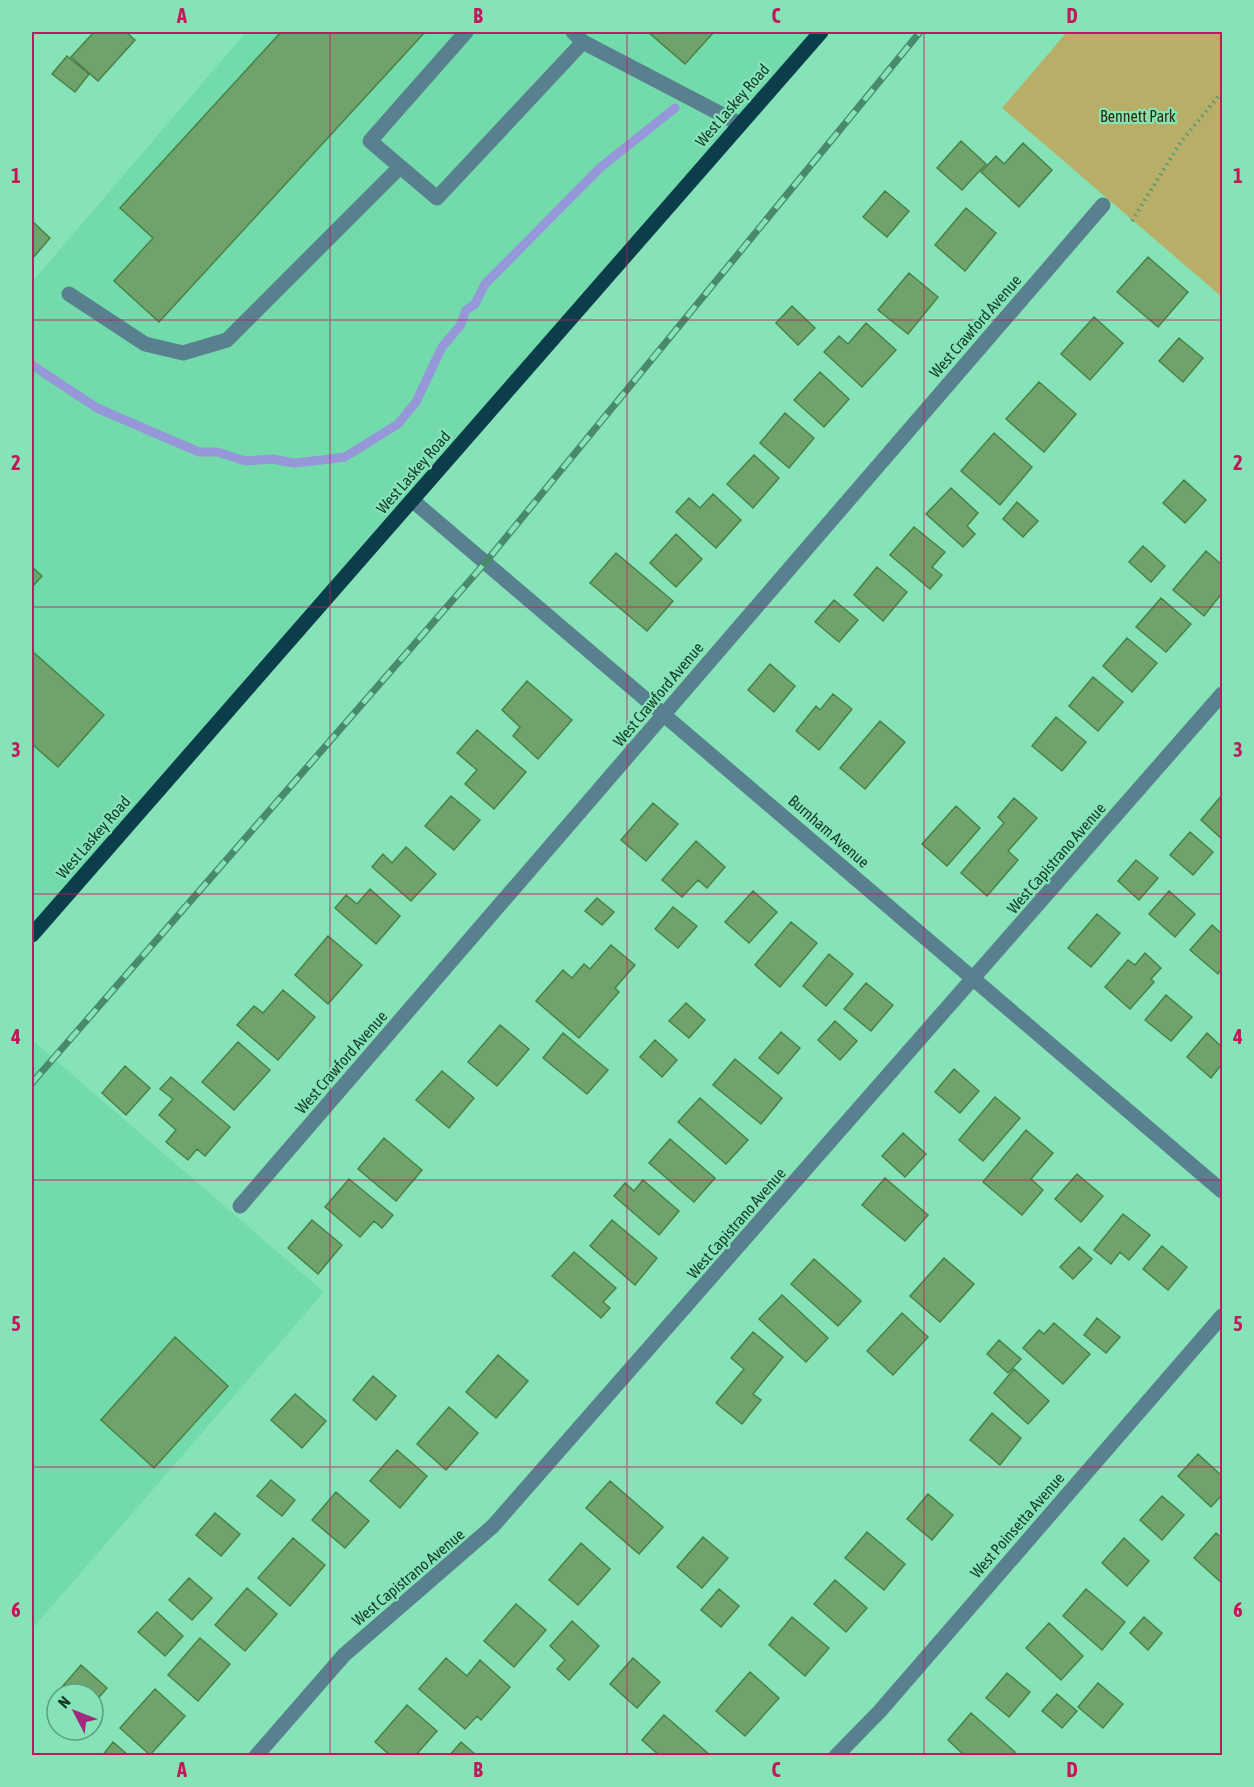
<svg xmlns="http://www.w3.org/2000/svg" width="1254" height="1787" font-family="'Asap Condensed',sans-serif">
	<rect width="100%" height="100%" fill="#86e3b8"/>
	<!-- built -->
	<path fill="#72daab" d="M246,32h575l-789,903v-653z
		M32,1040l292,252 -292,337z"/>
	<!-- green -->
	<path fill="#b7af67" d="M1067,32h155v265l-220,-189z"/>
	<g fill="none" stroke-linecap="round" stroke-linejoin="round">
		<!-- stream -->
		<path stroke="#9697d9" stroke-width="9" d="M32,365l65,43 102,44h18l29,9 26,-2 22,4 28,-3 23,-3 53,-33 18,-22 26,-55 18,-21 6,-16 9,-6 10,-20 116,-117 74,-59"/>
	</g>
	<!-- building -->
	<path fill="#70a36c" stroke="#498245" stroke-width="1.5" d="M94,32h32l9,8 -37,41 -27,-24z
		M281,32h144l-266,290 -45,-41 39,-43 -33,-30z
		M648,32h66l-29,32z
		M67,56l22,18 -14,18 -23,-18z
		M961,141l25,23 -24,26 -25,-22z
		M1023,143l29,27 -33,37 -38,-35 15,-16 8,8z
		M885,191l24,20 -22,26 -24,-20z
		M966,208l30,25 -31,38 -30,-26z
		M32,221l18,17 -18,21z
		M1148,257l40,35 -30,35 -41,-35z
		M909,273l29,24 -30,37 -30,-24z
		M792,306l23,22 -17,17 -22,-22z
		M1094,317l29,26 -33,37 -29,-26z
		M866,323l30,27 -34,37 -38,-35 15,-16 9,8z
		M1179,338l24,20 -20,24 -24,-21z
		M820,372l29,27 -25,28 -30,-27z
		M1039,382l37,32 -32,38 -38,-33z
		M785,413l29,25 -25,30 -29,-25z
		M994,433l38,34 -32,38 -39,-34z
		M754,455l25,23 -26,30 -26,-24z
		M1184,480l22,20 -21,23 -22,-20z
		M951,488l27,25 -11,13 8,8 -12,13 -37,-33z
		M713,494l28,26 -25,28 -40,-36 13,-14 11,10z
		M1017,502l21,19 -15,16 -20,-18z
		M914,527l31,25 -13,15 10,8 -12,14 -40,-34z
		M676,534l26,25 -26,28 -26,-24z
		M1143,546l22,20 -14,16 -22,-20z
		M1206,551l16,14v28l-18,23 -31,-26z
		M616,553l57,48 -26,30 -57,-48z
		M32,567l10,9 -10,11z
		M877,567l30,25 -24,29 -29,-26z
		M1161,598l30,26 -25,28 -30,-25z
		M834,600l24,20 -19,22 -24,-20z
		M1127,638l30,25 -25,29 -29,-26z
		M32,651l72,64 -46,52 -26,-23z
		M770,664l25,22 -21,26 -26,-22z
		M1093,677l30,25 -25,29 -29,-25z
		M527,681l45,39 -34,39 -25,-23 7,-9 -18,-17z
		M833,694l19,15 -33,41 -23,-19 20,-25 4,4z
		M1056,717l30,25 -24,29 -30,-25z
		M880,721l25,21 -40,47 -25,-21z
		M477,730l49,42 -32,37 -29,-25 12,-14 -20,-17z
		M1222,795v44l-21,-19z
		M451,796l29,24 -26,30 -29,-24z
		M1014,798l23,20 -29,33 10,9 -31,36 -26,-23 43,-50 -6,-6z
		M653,803l25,21 -32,37 -25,-21z
		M956,806l24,22 -33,38 -25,-22z
		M1190,832l23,20 -20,23 -23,-20z
		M696,841l29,26 -18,21 -9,-8 -16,17 -20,-17z
		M406,847l30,27 -25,27 -39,-34 11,-13 9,9z
		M1136,860l22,18 -19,22 -21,-19z
		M370,889l30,27 -24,28 -41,-36 11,-13 11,9z
		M753,891l24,21 -28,31 -24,-21z
		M1169,891l26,23 -20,23 -26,-23z
		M597,898l17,14 -12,13 -17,-14z
		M673,907l24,19 -19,22 -23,-19z
		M1097,914l23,19 -29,34 -23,-19z
		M791,922l26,21 -37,44 -25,-22z
		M1212,925l10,9v34l-4,6 -28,-24z
		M328,936l34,29 -34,39 -33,-29z
		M611,945l24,20 -20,23 4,4 -40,46 -43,-37 27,-31 9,8 12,-14 6,5z
		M1145,953l16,15 -10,11 3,3 -24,27 -25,-22 23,-27 7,5z
		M829,954l24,20 -27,32 -23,-20z
		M866,983l27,22 -22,26 -27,-22z
		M283,990l32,27 -37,43 -41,-35 17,-19 9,7z
		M1166,995l26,22 -21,24 -26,-21z
		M686,1003l19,17 -16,18 -20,-17z
		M835,1021l22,20 -17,19 -22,-20z
		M500,1025l29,24 -32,37 -29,-24z
		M781,1032l19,16 -22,26 -19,-16z
		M563,1033l45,37 -21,24 -44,-36z
		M1207,1033l15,14v17l-11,14 -24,-21z
		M655,1040l22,20 -15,17 -22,-20z
		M238,1042l32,28 -36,40 -32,-28z
		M735,1059l47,39 -21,26 -48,-39z
		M125,1066l25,22 -24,27 -24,-22z
		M954,1069l25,22 -19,22 -25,-21z
		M442,1071l32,27 -25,30 -33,-28z
		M171,1077l59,50 -25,29 -8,-7 -9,11 -22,-18 10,-12 -17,-15 14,-16 -13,-10z
		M995,1097l25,21 -37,43 -24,-21z
		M700,1098l48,42 -22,24 -48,-42z
		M1026,1130l27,23 -22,26 12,11 -21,25 -39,-33z
		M903,1133l23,21 -21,23 -23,-21z
		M384,1138l38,32 -26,31 -38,-32z
		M670,1139l45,39 -21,24 -45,-39z
		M1077,1174l26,22 -22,26 -26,-23z
		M885,1178l43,37 -23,26 -43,-36z
		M349,1179l44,36 -11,13 -8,-7 -14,16 -35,-30z
		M643,1180l36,31 -20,24 -45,-39 11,-13 9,8z
		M1123,1214l27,21 -21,25 -9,-8 -9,12 -17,-14z
		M312,1220l30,25 -24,29 -30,-26z
		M612,1220l45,38 -22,27 -45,-39z
		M1162,1246l25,21 -19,23 -25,-21z
		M1079,1247l13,12 -19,20 -13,-12z
		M574,1252l42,36 -13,14 7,6 -9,10 -49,-42z
		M944,1258l30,26 -34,38 -30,-26z
		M814,1259l47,42 -23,25 -47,-42z
		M782,1295l46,43 -22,24 -47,-43z
		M902,1313l26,24 -35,38 -26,-24z
		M1097,1318l23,19 -14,16 -22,-18z
		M1054,1323l36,31 -27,30 -40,-36 16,-18 5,4z
		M753,1332l30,25 -30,37 8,6 -19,24 -26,-21 28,-34 -13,-11z
		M175,1337l53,49 -74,82 -53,-48z
		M999,1340l22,19 -13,14 -21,-19z
		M498,1355l30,26 -32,37 -30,-26z
		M1014,1369l35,32 -21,23 -34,-31z
		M373,1376l23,20 -20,24 -23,-20z
		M295,1394l31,27 -24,27 -31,-28z
		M449,1407l29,26 -32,37 -29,-26z
		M992,1413l29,25 -21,27 -30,-25z
		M397,1450l30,26 -27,32 -30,-27z
		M1198,1454l24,22v19l-11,12 -33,-31z
		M271,1480l24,20 -13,16 -25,-20z
		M610,1481l53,46 -24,27 -53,-46z
		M336,1492l33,29 -24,27 -33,-28z
		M928,1494l25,21 -21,25 -25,-21z
		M1162,1496l22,19 -22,25 -22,-20z
		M215,1513l25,21 -19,22 -25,-21z
		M867,1532l38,32 -21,26 -39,-32z
		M1216,1533l6,5v45l-28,-25z
		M703,1537l25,21 -26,30 -25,-21z
		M293,1538l32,27 -35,41 -32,-28z
		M1124,1538l25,23 -22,25 -25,-23z
		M581,1543l29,26 -32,36 -29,-25z
		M189,1578l23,20 -20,22 -23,-20z
		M835,1580l32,28 -21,24 -32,-28z
		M247,1588l30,26 -32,37 -30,-26z
		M719,1589l20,17 -18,21 -20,-17z
		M1086,1589l39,33 -23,28 -39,-34z
		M516,1604l30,26 -32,37 -30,-26z
		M157,1612l26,24 -18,20 -27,-24z
		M792,1617l37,31 -24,28 -36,-31z
		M1144,1617l18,16 -14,17 -18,-17z
		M572,1621l27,25 -30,34 -12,-11 8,-9 -15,-14z
		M1049,1623l34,33 -22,24 -35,-32z
		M200,1638l30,26 -32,37 -30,-26z
		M446,1658l21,18 13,-16 30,27 -29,33 -4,-4 -12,13 -46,-40z
		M633,1658l27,24 -23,26 -27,-24z
		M81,1665l26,23 -14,16v-10h-23l-8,-7z
		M750,1672l29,26 -34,38 -29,-25z
		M1007,1673l23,19 -21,25 -23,-19z
		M1098,1683l25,21 -20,24 -25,-21z
		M155,1689l30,27 -35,39 -30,-27z
		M1057,1694l20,17 -15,17 -20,-17z
		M407,1705l30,26 -22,25h-24l-16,-14z
		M971,1713l44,39 -3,4h-47l-17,-16z
		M664,1715l47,41h-51l-18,-16z
		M113,1742l16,14h-27z
		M461,1742l16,14h-28z"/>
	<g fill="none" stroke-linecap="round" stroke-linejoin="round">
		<!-- path -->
		<path stroke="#529777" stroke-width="4" stroke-dasharray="1.5 4.5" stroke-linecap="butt" d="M1132,221l48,-78 42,-51"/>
		<!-- minor -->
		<path stroke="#59808e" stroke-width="15" d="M466,32l-96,109 67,57 146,-156
			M573,32l10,10 157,82
			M69,294l76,50 38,9 44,-13 172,-172
			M412,500l810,691
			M240,1206l863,-1001
			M256,1756l88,-101 149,-129 729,-832
			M836,1756l44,-45 342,-395"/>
		<!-- major -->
		<path stroke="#0c3d4b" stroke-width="15" d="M32,935l789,-903"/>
		<!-- rail casing -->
		<g stroke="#498a6d" stroke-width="7">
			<path id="rail" d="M32,1083l453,-520 435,-531"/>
		</g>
		<!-- rail -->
		<use href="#rail" stroke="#86e3b8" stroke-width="4.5" stroke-dasharray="14" stroke-linecap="butt"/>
	</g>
	<!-- grid -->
	<path fill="none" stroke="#c2185b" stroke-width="1.5" stroke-opacity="0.55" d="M330,32v1724M627,32v1724M924,32v1724M32,320h1190M32,607h1190M32,894h1190M32,1180h1190M32,1467h1190"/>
	<g text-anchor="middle" stroke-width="4.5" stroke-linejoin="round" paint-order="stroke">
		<!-- street labels -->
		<g font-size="16" fill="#133b2a" stroke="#86e3b8">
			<text transform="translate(732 105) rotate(-49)" y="6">West Laskey Road</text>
			<text transform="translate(975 326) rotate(-49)" y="6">West Crawford Avenue</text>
			<text transform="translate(413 472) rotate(-49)" y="6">West Laskey Road</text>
			<text transform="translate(658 694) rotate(-50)" y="6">West Crawford Avenue</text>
			<text transform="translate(829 831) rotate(41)" y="6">Burnham Avenue</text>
			<text transform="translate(93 837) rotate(-49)" y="6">West Laskey Road</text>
			<text transform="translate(1056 858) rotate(-49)" y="6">West Capistrano Avenue</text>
			<text transform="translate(341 1062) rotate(-49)" y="6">West Crawford Avenue</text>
			<text transform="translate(736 1223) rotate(-49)" y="6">West Capistrano Avenue</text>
			<text transform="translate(1017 1525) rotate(-49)" y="6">West Poinsetta Avenue</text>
			<text transform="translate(408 1577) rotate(-40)" y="6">West Capistrano Avenue</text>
		</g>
		<!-- park labels -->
		<g font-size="16" fill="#312d0b" stroke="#86e3b8">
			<text x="1138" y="122">Bennett Park</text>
		</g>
	</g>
	<!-- border -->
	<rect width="1254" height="1787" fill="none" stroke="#86e3b8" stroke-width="66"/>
	<!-- north arrow -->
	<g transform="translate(75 1712) rotate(312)"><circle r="28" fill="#86e3b8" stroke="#58a07f" stroke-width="1.5"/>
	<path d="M0-4.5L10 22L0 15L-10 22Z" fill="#a3297f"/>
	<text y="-9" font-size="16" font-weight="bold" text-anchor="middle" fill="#133b2a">N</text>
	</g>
	<rect x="33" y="33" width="1188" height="1721" fill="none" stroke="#c2185b" stroke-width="2"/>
	<g font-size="20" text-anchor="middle" font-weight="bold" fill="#c2185b">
		<text x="182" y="23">A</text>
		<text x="478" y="23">B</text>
		<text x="776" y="23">C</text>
		<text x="1072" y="23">D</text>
		<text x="16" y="183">1</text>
		<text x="1238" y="183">1</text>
		<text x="16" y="470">2</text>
		<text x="1238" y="470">2</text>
		<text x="16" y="757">3</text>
		<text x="1238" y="757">3</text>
		<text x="16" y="1044">4</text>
		<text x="1238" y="1044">4</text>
		<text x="16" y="1331">5</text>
		<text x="1238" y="1331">5</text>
		<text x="16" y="1617">6</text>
		<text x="1238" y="1617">6</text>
		<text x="182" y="1777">A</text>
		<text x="478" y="1777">B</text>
		<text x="776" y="1777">C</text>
		<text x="1072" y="1777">D</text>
	</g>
</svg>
